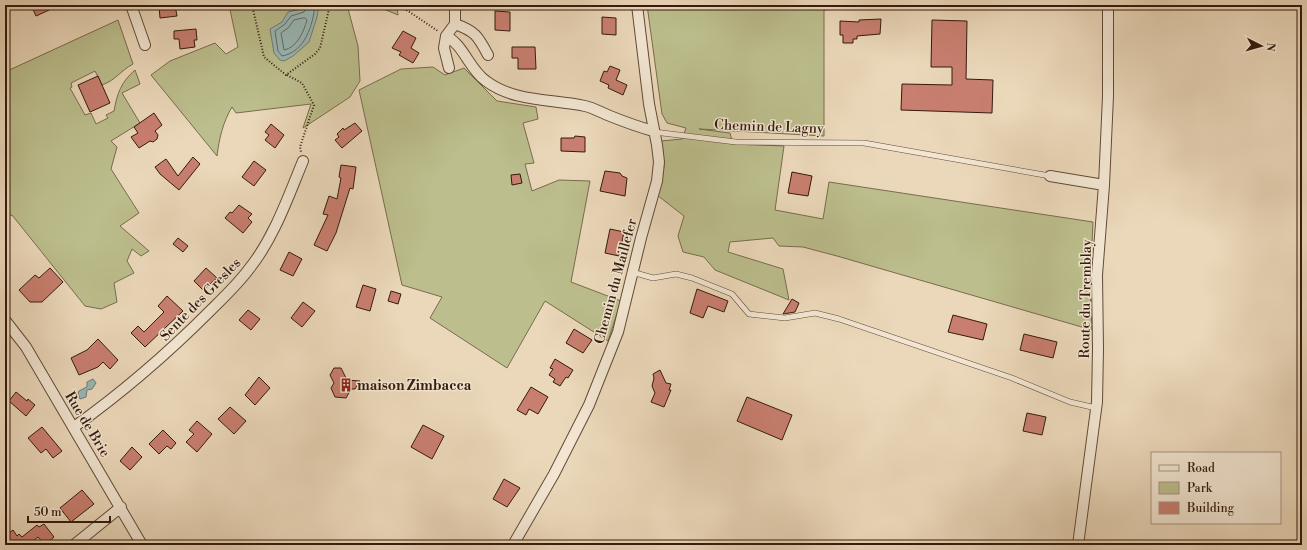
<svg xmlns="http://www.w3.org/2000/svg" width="1307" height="550" font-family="'Libre Bodoni',serif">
	<rect width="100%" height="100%" fill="#ebd8ba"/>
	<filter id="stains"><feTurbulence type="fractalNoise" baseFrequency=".005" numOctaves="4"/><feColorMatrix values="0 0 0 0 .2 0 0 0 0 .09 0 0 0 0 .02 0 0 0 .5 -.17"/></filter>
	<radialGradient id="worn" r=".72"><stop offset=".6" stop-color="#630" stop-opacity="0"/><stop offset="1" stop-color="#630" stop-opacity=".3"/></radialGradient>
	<!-- green -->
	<path fill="#bcbe8d" stroke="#786c4d" d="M229,5h118l11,41 2,35 -10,16 -47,31 8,-24 -75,9 -4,-6c-9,15 -13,32 -15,49l-66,-81 19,-14 45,-18 11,11 12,-7z
		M374,5h19l4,3 1,7z
		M647,5h225l-48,5v126l-125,-7 31,4 3,11 51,2 -9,64 48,9 6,-37 264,40 -3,63 2,45 -255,-74 -34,-9 -24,-1 -6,-8 -43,4 -2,10 55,17 6,31 -74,-30 -11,-13 -21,-5 -5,-16 6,-20 -27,-21 7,-28 -3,-26 21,-2 4,-11 -19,-5 -5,-9z
		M118,20l15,44c-13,7 -17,16 -31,21l-7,-14 -24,12 1,4 -2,1 15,27 6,-2 5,11 12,-6 -2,-3 8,-4c3,-17 7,-29 21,-41l5,14 -18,9 18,30 -29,18 6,6 -6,22 28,44 -19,13 29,25 -8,5 -9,-7 -5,12 7,12 -20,10 3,19 -16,7 -16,-3 -73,-91 -7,2v-15l3,-2 -3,-5v-123z
		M433,67l12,8 19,-7 33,33 39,6 2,12 -15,4 11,40 -9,1 7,27 27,-11 31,1 -19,101 50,19 -13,40 -63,-40 -38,67 -77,-50 12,-21 -40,-12 -43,-195 42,-21z"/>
	<!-- water -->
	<path fill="#99b8b6" stroke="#717972" d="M303,5h16l-2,12 -8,25 -16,14 -9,5 -4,-1 -6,-7 -4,-24 12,-7 6,-10 13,-3z
		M93,379l3,4 -4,6 -5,1 -1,7 -6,2 -2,-6 1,-2 8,-4v-5z"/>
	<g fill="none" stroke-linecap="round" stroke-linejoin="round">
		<!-- shore -->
		<path stroke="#676962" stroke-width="1" d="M307,5l-3,7 -13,4 -6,8 -10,7 3,20 4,5c23,-4 31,-31 33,-51
			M305,18l2,2c-3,11 -10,28 -23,30l-3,-17 7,-5 6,-8z"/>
	</g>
	<!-- building -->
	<path fill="#c97f70" stroke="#351a0d" d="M31,5h29l-24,11z
		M161,5h14l2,11 -17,2 -1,-12z
		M495,11l15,1v19l-15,-1z
		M602,17l14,1v17l-14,-1z
		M881,19l-1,15 -23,2v3h-4v4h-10v-8h-3v-14l19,1v-2z
		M932,20l35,1 -1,58 27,1 -1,33 -91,-3 1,-26 50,1v-18h-21z
		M196,29l1,11h-3l1,7 -15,2 -1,-10h-5v-8z
		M403,31l13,7 -5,10 8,5 -6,10 -14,-8 2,-3 -9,-4z
		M512,47h23l1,22h-18v-11h-6z
		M610,66l10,4 -4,10 11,5 -4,10 -15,-7 1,-3 -9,-4 4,-10 3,1z
		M98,76l12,27 -20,9 -12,-27z
		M154,113l8,12 -7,6 3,4 -1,4 -4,3 -3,-1 -11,7 -8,-11 7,-4 -4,-6z
		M355,123l7,8 -20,17 -7,-8 4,-3 -2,-3 6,-6 1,2z
		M271,124l13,11 -9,13 -10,-8 4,-5 -4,-3z
		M575,136l10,1v15l-24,-1v-13h13z
		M193,157l7,7 -21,26 -19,-16 -5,-7 11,-8 12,17z
		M254,161l12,9 -12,16 -12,-9z
		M341,165l15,2 -3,22 -3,-1 -14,45 -9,18 -13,-6 14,-30 -5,-1 6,-18 8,3 4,-21 -2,-1z
		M605,171l15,2 2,3 5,2 -2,18 -25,-5z
		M792,172l20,4 -4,20 -20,-3z
		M520,174l2,9 -10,2 -1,-10z
		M239,205l13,9 -4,4 4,4 -9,11 -18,-15 5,-6 2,1z
		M610,229l14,3 -5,24 -14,-3z
		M178,238l10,8 -5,6 -10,-8z
		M289,252l13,7 -9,17 -13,-6z
		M50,268l13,14 -21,20h-12l-11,-12 16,-15 4,3z
		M206,268l11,10 -14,12 -9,-9z
		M363,285l13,4 -6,22 -14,-4z
		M697,289l31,12 -4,11 -16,-6 -5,12 -13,-5z
		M391,291l10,3 -3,10 -10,-3z
		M167,296l16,15 -38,36 -14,-14 7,-7 6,6 20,-20 -6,-6z
		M792,299l7,4 -4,9 -12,2z
		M303,302l12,9 -13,16 -11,-9z
		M248,310l12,9 -9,11 -12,-10z
		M953,315l34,9 -4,16 -35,-8z
		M574,329l18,11 -9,13 -17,-10z
		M1024,334l33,8 -4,16 -33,-8z
		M98,339l20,21 -8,9 -7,-7 -5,5 -19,8 -8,-17 16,-8z
		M555,359l18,11 -5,8 -2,-1 -6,9 -7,-4 2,-3 -6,-4 4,-6 -3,-1z
		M334,368h7l6,12 13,1 -5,8h-4l-5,9 -11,-1 -4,-9 3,-5 -4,-8z
		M660,370l6,13 5,1 -2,6h2l-7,17 -13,-5 4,-9 -3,-7 2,-8 -1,-4z
		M259,377l11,11 -15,17 -10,-10z
		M531,387l17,10 -10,17 -9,-5 -3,6 -9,-5z
		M16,392l11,9 1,-2 7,6 -9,11 -17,-15z
		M747,397l45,18 -10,25 -45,-19z
		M230,407l16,14 -12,13 -16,-15z
		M1027,413l19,4 -4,18 -19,-4z
		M197,421l15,13 -15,18 -11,-10 8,-8 -5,-4z
		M423,425l21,11 -12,23 -21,-12z
		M42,427l20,24 -9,7 -7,-9 -5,4 -13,-15z
		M163,430l13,13 -5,6 -4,-3 -8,8 -10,-10z
		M132,447l10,10 -12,13 -10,-9z
		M504,479l16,9 -13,19 -14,-8z
		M82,490l12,14 -23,18 -11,-14z
		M44,524l10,13 -9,8 -7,-8 -10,8h-23v-9l8,-6 4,6 2,-2 3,3 15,-12 2,2z"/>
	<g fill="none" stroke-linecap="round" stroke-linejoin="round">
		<!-- lane casing -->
		<g stroke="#624a38" stroke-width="6">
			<path id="lane" d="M654,132l82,10 128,1 186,33
				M632,272l21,6 23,-4 16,4 40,16 17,20 36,4 30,-5 24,6 173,59 58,24 26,6"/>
		</g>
		<!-- street casing -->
		<g stroke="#624a38" stroke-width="12">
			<path id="street" d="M131,5l14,40
				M455,24c20,7 23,12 33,31
				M446,36c18,9 23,33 40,45 28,21 66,18 99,25 9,2 17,7 25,10 15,6 29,11 43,15
				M449,68l-5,-20 2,-12 9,-12v-19
				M1050,176l54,9
				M5,320l21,27 116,198
				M74,427c49,-35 93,-73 136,-116 13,-13 28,-27 39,-42 25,-31 39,-72 54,-108
				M74,545l47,-38
				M513,545l41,-71 35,-69 29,-73 23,-94 16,-57 2,-19 -2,-17 -8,-41 -12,-99
				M1078,545l19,-143 1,-53 -1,-74 7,-90 4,-89v-91"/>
		</g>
		<!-- path -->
		<path stroke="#351a0d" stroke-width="2" stroke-dasharray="1 2" stroke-linecap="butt" d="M252,5l12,52 22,18 29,-21 5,-6 10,-43
			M399,5l39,26
			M287,75l15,8 12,22 -14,42 1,5"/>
		<!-- lane -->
		<use href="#lane" stroke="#f2e6d2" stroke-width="5"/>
		<!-- street -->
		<use href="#street" stroke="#f2e6d2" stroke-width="10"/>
	</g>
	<!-- icons -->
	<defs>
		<g id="building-bare" transform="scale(1.08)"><path d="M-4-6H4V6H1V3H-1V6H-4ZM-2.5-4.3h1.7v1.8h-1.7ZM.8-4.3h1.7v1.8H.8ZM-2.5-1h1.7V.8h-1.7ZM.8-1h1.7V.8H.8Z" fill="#8f2418" stroke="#f2e6d2" stroke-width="2.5" paint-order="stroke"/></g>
	</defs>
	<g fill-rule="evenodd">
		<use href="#building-bare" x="346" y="385"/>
	</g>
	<g text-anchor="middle" stroke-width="3" stroke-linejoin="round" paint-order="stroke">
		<!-- street labels -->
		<g font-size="14" fill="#351a0d" stroke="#f2e6d2">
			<text transform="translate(769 126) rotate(2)" y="5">Chemin de Lagny</text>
			<text transform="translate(615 281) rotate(-75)" y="5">Chemin du Maillefer</text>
			<text transform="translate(200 299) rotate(-46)" y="5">Sente des Gresles</text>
			<text transform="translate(1085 299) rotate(-89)" y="5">Route du Tremblay</text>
			<text transform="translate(88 424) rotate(59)" y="5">Rue de Brie</text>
		</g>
		<!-- poi labels -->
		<g font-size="14" font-weight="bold" fill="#351a0d" stroke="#f2e6d2" text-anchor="start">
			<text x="357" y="390">maison Zimbacca</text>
		</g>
	</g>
	<!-- margin -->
	<rect width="1307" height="550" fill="none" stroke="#ebd8ba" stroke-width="20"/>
	<rect x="6" y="6" width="1295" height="538" fill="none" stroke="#351a0d" stroke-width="2"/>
	<rect x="10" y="10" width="1287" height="530" fill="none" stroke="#351a0d"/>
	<!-- legend -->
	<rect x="1151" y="452" width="130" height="72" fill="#f2e6d2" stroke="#a69483"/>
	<rect x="1159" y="465" width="20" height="6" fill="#f2e6d2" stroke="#a69483"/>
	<text x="1187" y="472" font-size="12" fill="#351a0d">Road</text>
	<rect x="1159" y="482" width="20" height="12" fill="#bcbe8d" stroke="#a69483"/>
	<text x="1187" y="492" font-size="12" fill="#351a0d">Park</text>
	<rect x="1159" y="502" width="20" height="12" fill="#c97f70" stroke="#a69483"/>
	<text x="1187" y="512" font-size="12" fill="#351a0d">Building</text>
	<!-- north arrow -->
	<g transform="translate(1261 46) rotate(96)" stroke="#f2e6d2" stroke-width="3" paint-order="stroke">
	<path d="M0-3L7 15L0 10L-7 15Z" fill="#351a0d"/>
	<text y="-6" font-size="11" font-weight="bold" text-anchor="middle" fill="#351a0d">N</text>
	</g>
	<!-- scale -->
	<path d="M28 516v6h82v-6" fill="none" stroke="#351a0d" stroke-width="2"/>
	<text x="34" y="516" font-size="12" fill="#351a0d" stroke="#f2e6d2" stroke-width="3" paint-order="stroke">50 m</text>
	<rect width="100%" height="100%" filter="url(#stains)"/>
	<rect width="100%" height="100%" fill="url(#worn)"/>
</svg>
